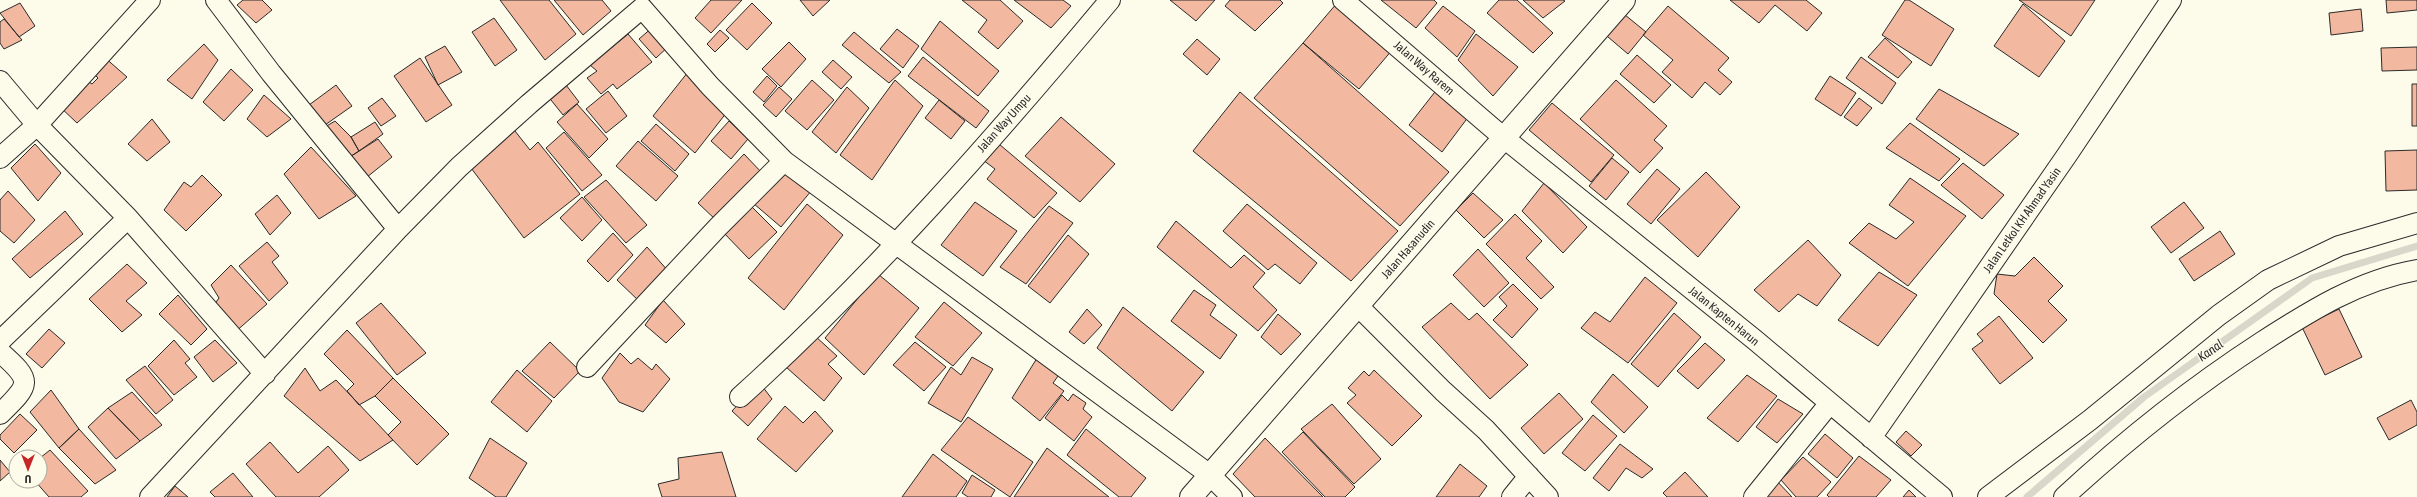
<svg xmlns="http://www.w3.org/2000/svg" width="2417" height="497" font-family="'Asap Condensed',sans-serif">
	<rect width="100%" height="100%" fill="#fdfbea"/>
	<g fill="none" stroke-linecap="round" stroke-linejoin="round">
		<!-- stream -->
		<path stroke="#d8d7c9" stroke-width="7" d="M2027,497l117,-100 168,-119 105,-32"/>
	</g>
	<!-- building -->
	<path fill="#f2b8a0" stroke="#2b2b2b" d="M243,0h19l10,10 -16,13 -19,-18z
		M500,0h49l27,34 -31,26z
		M554,0h48l9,11 -28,24z
		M711,0h31l-31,33 -16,-15z
		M800,0h30l-17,16z
		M962,0h38l23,21 -25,28 -20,-17 9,-12z
		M1014,0h49l8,6 -20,22z
		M1170,0h45l-19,21z
		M1230,0h50l3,3 -28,28 -30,-25z
		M1381,0h53l3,3 -21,25z
		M1499,0h18l36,33 -20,20 -46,-40z
		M1523,0h40l2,1 -22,17z
		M1730,0h76l16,13 -15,18 -32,-26 -16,18z
		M1905,0h4l45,29 -23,37 -49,-31z
		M2019,0h76l-24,36z
		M2386,0h31v10l-30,3z
		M20,3l15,23 -16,11 -19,-24z
		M752,3l20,20 -25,27 -21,-20z
		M1337,3l56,46 -34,40 -56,-46z
		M2023,4l42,37 -26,36 -45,-31z
		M1443,6l32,25 -18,26 -32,-29z
		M1668,6l61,52 -11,12 14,12 -12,13 -15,-13 -13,16 -30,-26 11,-12 -30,-25z
		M2361,9l2,22 -32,4 -2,-22z
		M1619,10l27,22 -18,22 -27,-23z
		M494,18l23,32 -22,16 -23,-34z
		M4,19l18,21 -18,9 -4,-6v-21z
		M940,21l59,50 -21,25 -57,-47z
		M654,26l17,18 -15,14 -17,-19z
		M897,29l22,17 -16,22 -23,-19z
		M720,30l9,8 -14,14 -8,-8z
		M854,32l47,40 -12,11 -47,-38z
		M628,34l24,28 -35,27 -4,-5 -12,10 -14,-16 10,-7 -7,-6z
		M1476,34l42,33 -25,29 -35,-36z
		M1885,38l27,24 -14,16 -30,-21z
		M1197,39l23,20 -13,16 -24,-21z
		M789,42l17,17 -25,28 -19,-18z
		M1303,43l146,129 -49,54 -146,-128z
		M204,44l14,16 -26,39 -25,-19z
		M445,46l17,26 -24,13 -13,-28z
		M2417,47v23l-35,1 -1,-23z
		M1637,55l34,30 -17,18 -34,-29z
		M103,56l24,21 -50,46 -18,-17 26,-27 7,5 6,-6 -7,-7z
		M923,57l66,54 -13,17 -68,-52z
		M1861,57l35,26 -14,21 -36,-26z
		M420,58l32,47 -26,17 -32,-46z
		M833,60l19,17 -11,12 -19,-17z
		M231,69l22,21 -29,31 -21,-19z
		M688,72l39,40 -32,41 -42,-37z
		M767,76l10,10 -13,16 -11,-10z
		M1830,76l26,17 -15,23 -26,-17z
		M812,80l22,20 -27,30 -22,-19z
		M895,80l28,26 -51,74 -32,-25z
		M1616,80l51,46 -13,14 9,8 -23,25 -60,-54z
		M563,81l16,21 -16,13 -16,-20z
		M2412,84h5v42h-5z
		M336,85l16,21 -27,19 -16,-20z
		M779,87l13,12 -16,18 -13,-12z
		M847,87l22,21 -33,45 -24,-21z
		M1438,88l31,28 -27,36 -33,-27z
		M1939,89l80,45 -35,32 -68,-47z
		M608,91l19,25 -21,17 -20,-24z
		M1240,92l158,139 -47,50 -158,-130z
		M264,95l27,24 -24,18 -20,-18z
		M382,98l14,18 -15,10 -13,-18z
		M1859,98l13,10 -15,18 -13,-9z
		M939,100l26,21 -14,18 -26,-21z
		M1552,103l62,52 -23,27 -62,-52z
		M577,104l31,35 -19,19 -32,-36z
		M1061,117l54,47 -35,38 -55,-46z
		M152,119l18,23 -23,19 -19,-17z
		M335,121l16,16 8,14 -14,9 -25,-30z
		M729,121l19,18 -17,20 -20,-18z
		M375,122l8,12 -24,17 -8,-14z
		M1910,123l50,36 -21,22 -53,-33z
		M656,124l33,30 -14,17 -34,-30z
		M511,126l19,24 8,-8 42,52 -56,44 -56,-74z
		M564,132l38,43 -20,16 -36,-43z
		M378,139l14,18 -30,24 -17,-21z
		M638,141l40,35 -22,25 -40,-35z
		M35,144l26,29 -23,28 -27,-33z
		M999,144l58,49 -23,25 -47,-39 8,-10 -12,-9z
		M311,147l45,49 -37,23 -35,-45z
		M2417,150v40l-31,1 -1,-40z
		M744,154l19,20 -46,47 -19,-18z
		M1612,158l17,14 -23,28 -17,-14z
		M1963,163l41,32 -22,24 -41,-34z
		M784,168l28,22 -31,37 -28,-24z
		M1657,169l23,20 -29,35 -24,-20z
		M1706,172l34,35 -42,50 -41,-37z
		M202,175l20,20 -36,36 -22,-21 20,-28 7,5z
		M1910,178l56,38 -58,70 -59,-43 20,-20 27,16 18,-17 -25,-17z
		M606,180l41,45 -21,18 -42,-46z
		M1544,183l43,44 -24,26 -41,-42z
		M8,191l27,29 -21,23 -14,-12v-31z
		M1473,193l30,27 -19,18 -28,-28z
		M277,195l14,18 -21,22 -15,-21z
		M582,197l20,23 -20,21 -22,-23z
		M975,202l42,29 -34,45 -42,-31z
		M2184,202l20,26 -33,25 -20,-26z
		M749,204l28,28 -28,27 -27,-28z
		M807,204l36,31 -59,75 -36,-32z
		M1247,204l70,59 -17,21 -25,-20 -7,6 -45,-39z
		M1049,206l24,17 -47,61 -26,-17z
		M65,211l18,23 -53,44 -18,-19z
		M1515,214l27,27 -16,17 28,29 -13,12 -55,-55z
		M1176,221l55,47 13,-13 21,18 -12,14 24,23 -19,21 -101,-84z
		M2220,231l15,23 -41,27 -15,-22z
		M613,233l20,22 -25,27 -21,-21z
		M1068,235l21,19 -39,49 -22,-17z
		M1808,240l33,35 -24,31 -19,-12 -19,18 -25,-22z
		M267,242l12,14 -7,6 16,21 -19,18 -30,-35z
		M647,247l22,25 -29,30 -23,-22z
		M1478,249l31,34 -25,24 -31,-32z
		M2034,257l29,29 -15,15 19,19 -24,23 -49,-49 3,-20 18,2z
		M127,264l20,19 -21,18 16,14 -20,17 -33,-33z
		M231,265l36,39 -33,29 -22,-25 7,-10 -8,-13z
		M1879,272l38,23 -39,51 -40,-26z
		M878,274l41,34 -55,67 -39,-37z
		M1645,277l32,26 -49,60 -47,-35 14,-16 15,10z
		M1513,284l25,25 -26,29 -19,-18 14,-14 -8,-9z
		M1194,290l22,15 -6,10 27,20 -17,24 -49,-38z
		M178,295l29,34 -16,16 -32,-31z
		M663,300l22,24 -19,19 -21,-18z
		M944,302l38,31 -29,33 -38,-29z
		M381,303l45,50 -29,22 -41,-52z
		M1451,303l18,17 8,-7 51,52 -38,34 -68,-72z
		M1123,307l81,65 -32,39 -75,-63z
		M1087,309l15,16 -18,19 -15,-12z
		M2339,309l23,48 -37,18 -23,-48z
		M1674,313l27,24 -43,50 -27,-23z
		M1278,314l23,20 -20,21 -20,-18z
		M1999,316l34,42 -33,26 -28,-35 11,-8 -6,-7z
		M49,329l16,14 -23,25 -16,-14z
		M347,330l46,48 -18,18 -16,9 -12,-14 7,-7 -30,-30z
		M815,336l22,20 -9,8 14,14 -18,23 -38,-34z
		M174,340l16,19 -5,4 12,14 -23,18 -26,-29z
		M215,340l22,23 -24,19 -19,-25z
		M550,342l30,29 -26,27 -32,-27z
		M915,342l31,25 -22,24 -31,-26z
		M1705,343l20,17 -27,29 -21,-18z
		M620,353l11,11 7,-6 14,12 4,-6 14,15 -27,33 -24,-10 -17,-24z
		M1039,355l22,17 -8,11 11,8 -24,30 -28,-23z
		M972,357l21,12 -32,53 -33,-19 23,-36 10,8z
		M145,366l28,34 -17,14 -30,-34z
		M305,368l15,23 16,-11 57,60 -33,21 -76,-65z
		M517,370l35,31 -25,31 -36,-30z
		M1374,370l48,46 -30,30 -45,-43 9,-8 -8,-7 16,-17 5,5z
		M1613,374l35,33 -24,26 -33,-31z
		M1747,375l30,21 -39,46 -31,-24z
		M393,378l56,56 -32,31 -29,-30 13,-13 -26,-26z
		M759,382l13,17 -24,27 -16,-15z
		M51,390l28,39 -20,19 -29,-36z
		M132,392l30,33 -22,16 -32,-33z
		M1559,393l24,26 -39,35 -23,-26z
		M1073,394l13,9 -3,6 9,8 -18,24 -29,-23 17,-23 6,6z
		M1778,399l25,15 -26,29 -21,-16z
		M2411,400l6,12v13l-28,15 -12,-22z
		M1332,404l49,55 -27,25 -53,-55z
		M785,406l18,17 12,-12 18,20 -37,41 -39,-33z
		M108,408l32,33 -24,18 -28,-32z
		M20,414l17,16 -23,23 -14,-14v-4z
		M1593,415l24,21 -32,35 -23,-18z
		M968,417l65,45 -23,35 -69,-47z
		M79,429l37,41 -21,14 -36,-36z
		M1086,429l60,49 -15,19h-12l-52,-42z
		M1906,431l16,14 -11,11 -15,-14z
		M1303,432l52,55 -10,10h-20l-43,-45z
		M1825,434l28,24 -16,20 -29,-24z
		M490,438l37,25 -21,34h-10l-27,-19z
		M1265,438l58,59h-68l-22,-23z
		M270,442l28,31 30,-27 21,24 -30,27h-43l-30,-33z
		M1620,444l33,25 -11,9 -16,-10 -17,23 -16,-13z
		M1047,448l62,49h-95z
		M50,450l38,41 -7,6h-32l-14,-16h5v-23z
		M722,452l14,45h-74l-4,-13 21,-5 -1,-21z
		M933,454l34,27 -11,16h-54z
		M1859,456l32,24 -15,17h-47l-2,-2z
		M1803,457l28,25 -14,15h-21l-15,-17z
		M0,460l10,12 -10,9z
		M1460,464l27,22 -8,11h-43z
		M1685,472l23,25h-41l-4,-4z
		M233,473l20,24h-38l-5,-5z
		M972,475l23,15 -4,7h-23l-6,-4z
		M1775,479l17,18h-32z
		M175,486l13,11h-21z
		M1909,490l7,7h-13z"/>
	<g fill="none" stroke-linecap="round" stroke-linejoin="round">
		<!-- minor casing -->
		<g stroke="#2b2b2b" stroke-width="22">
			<path id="minor" d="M216,0l55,73 127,156
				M1343,0l161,138 251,202 187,157
				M0,81l37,44 91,93 137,156
				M0,158l37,-33 113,-125
				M1358,306l85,85 43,39 62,67
				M0,341l128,-123
				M0,352c33,29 31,32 0,62
				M587,367l131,-140 66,-66
				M740,397c134,-121 254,-258 370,-397
				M1871,438l196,-283 104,-155
				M150,497l248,-268 61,-62 70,-63 113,-96 68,78 74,75 426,314 22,22
				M1512,497l17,-21
				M1754,497l76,-94
				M1988,497l102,-77 129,-105 49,-35 71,-34 78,-23
				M2064,497c62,-57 127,-109 198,-155 48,-31 97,-62 155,-72"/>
		</g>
		<!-- secondary casing -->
		<g stroke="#2b2b2b" stroke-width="24">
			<path id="secondary" d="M1191,497l433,-497"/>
		</g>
		<!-- minor -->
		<use href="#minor" stroke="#fdfbea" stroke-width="20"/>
		<!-- secondary -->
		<use href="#secondary" stroke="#fdfbea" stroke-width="22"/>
	</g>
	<g text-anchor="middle" stroke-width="3" stroke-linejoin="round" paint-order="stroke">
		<!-- street labels -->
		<g font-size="12" fill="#2b2b2b" stroke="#fdfbea">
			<text transform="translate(1424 68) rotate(41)" y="4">Jalan Way Rarem</text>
			<text transform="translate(1004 123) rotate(-48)" y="4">Jalan Way Umpu</text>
			<text transform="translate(2022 220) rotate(-55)" y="4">Jalan Letkol KH Ahmad Yasin</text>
			<text transform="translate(1408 249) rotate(-49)" y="4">Jalan Hasanudin</text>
			<text transform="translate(1724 316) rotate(39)" y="4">Jalan Kapten Harun</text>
		</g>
		<!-- water labels -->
		<g font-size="13" font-style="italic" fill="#2b2b2b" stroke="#fdfbea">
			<text transform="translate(2210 350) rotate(-35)" y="5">Kanal</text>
		</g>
	</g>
	<!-- north arrow -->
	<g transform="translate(28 469) rotate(180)"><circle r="19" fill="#fdfbea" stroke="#a9a89e"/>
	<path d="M0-3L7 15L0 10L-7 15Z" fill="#c62828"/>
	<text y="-6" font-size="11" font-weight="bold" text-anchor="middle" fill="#2b2b2b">U</text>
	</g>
</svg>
